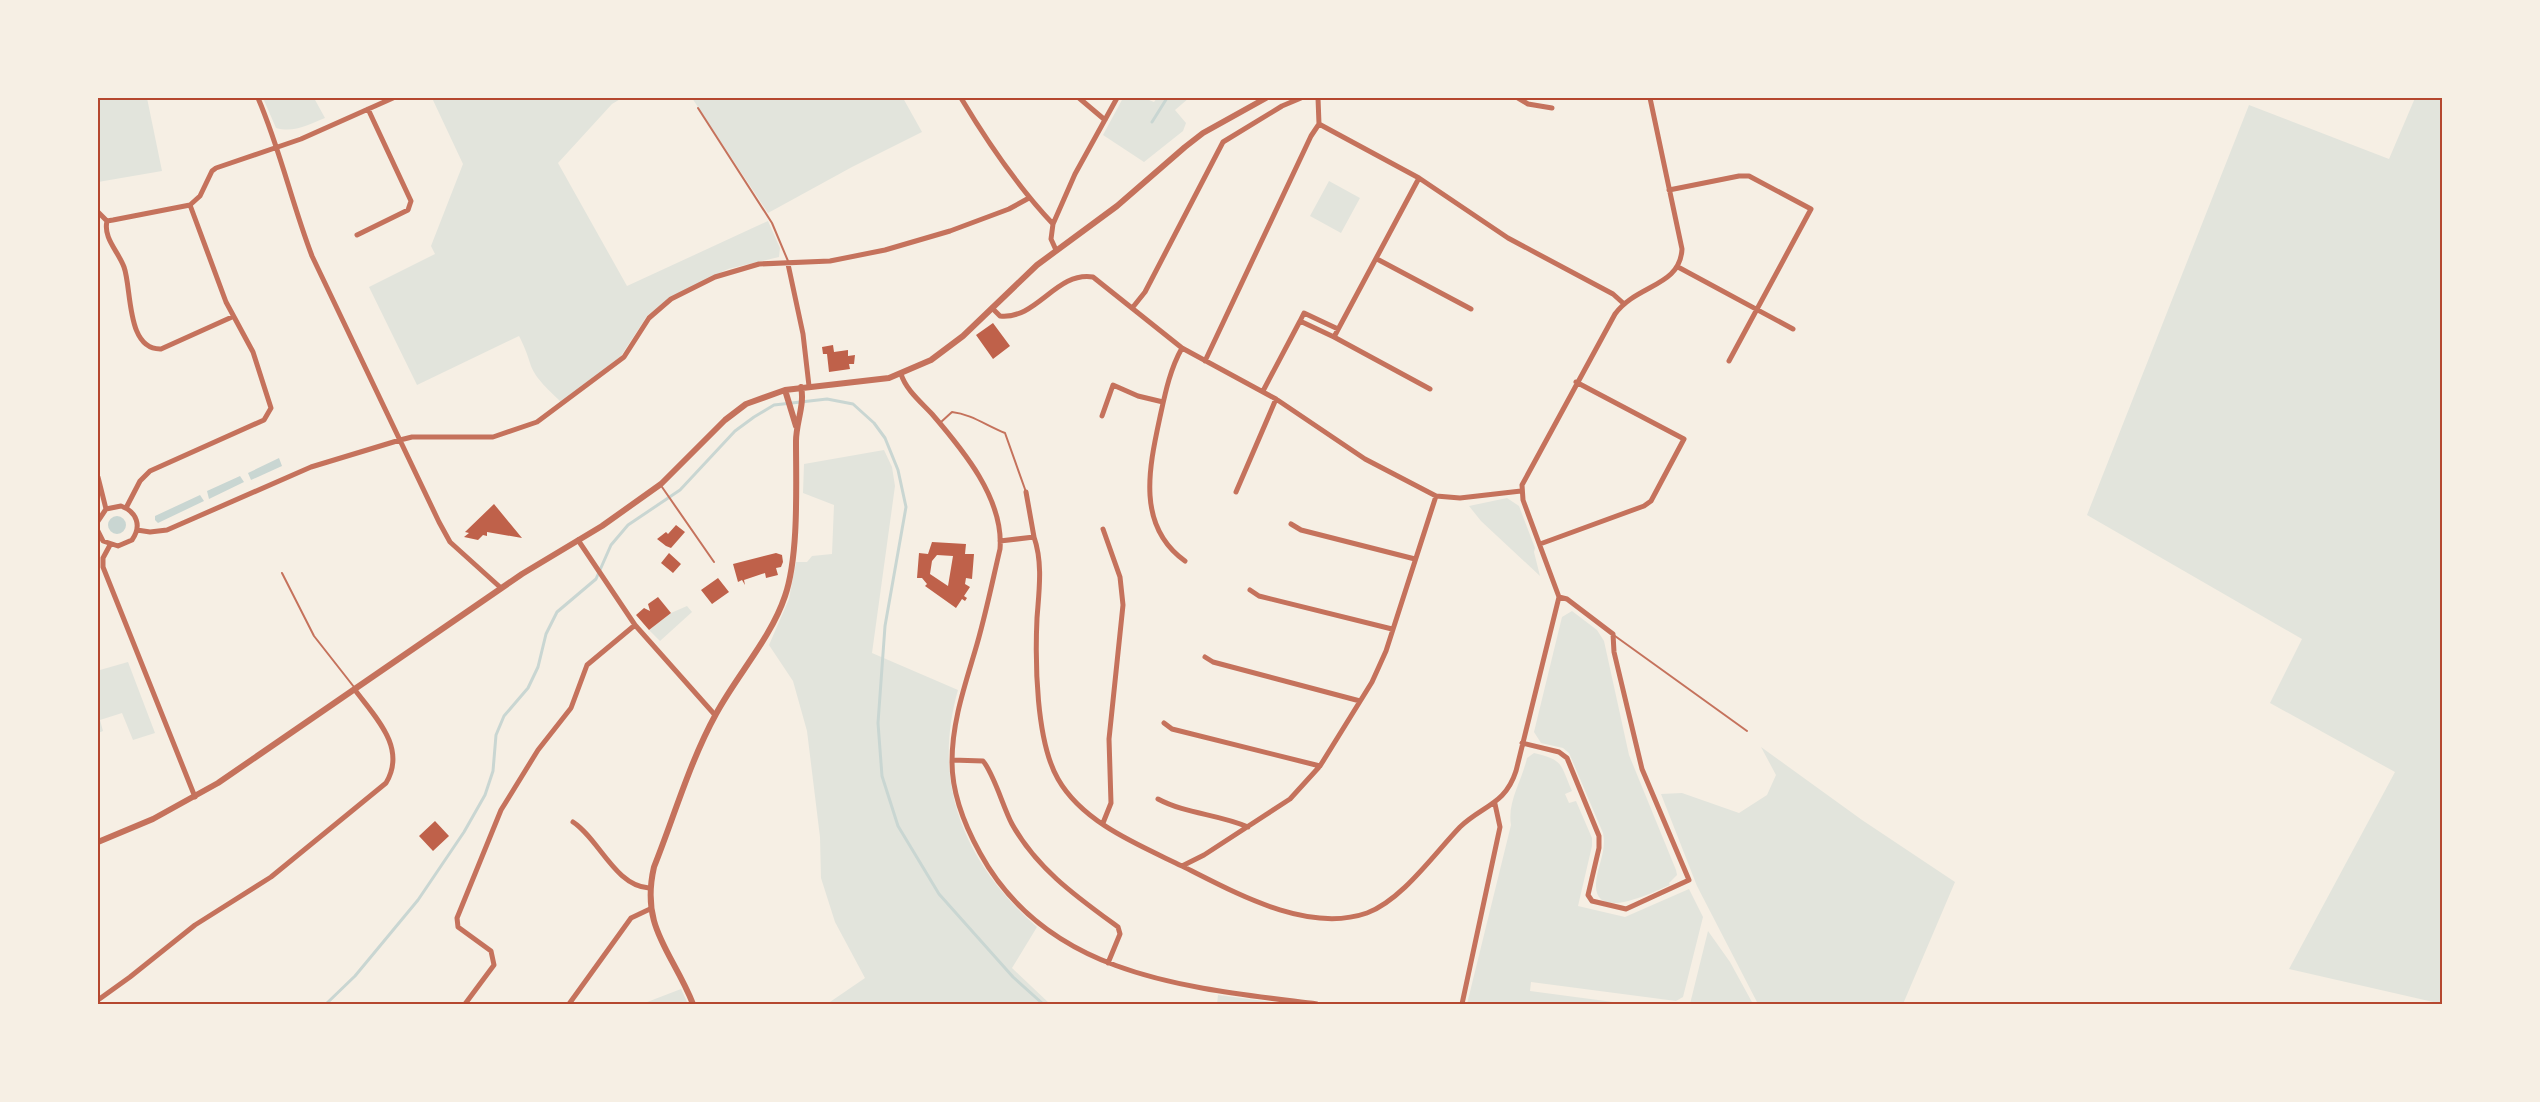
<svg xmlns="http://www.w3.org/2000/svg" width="2540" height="1102" font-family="Rubik,sans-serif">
	<rect width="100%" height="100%" fill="#f6efe4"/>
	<!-- green -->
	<path fill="#e2e4dc" d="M98,98h49l15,73 -64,11z
		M263,98h51l11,20c-17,7 -31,15 -49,10z
		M432,98h190l-10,6 -54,59 69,123 141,-65 12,27 -1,9 -51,12 -58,28 -23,19 -26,40 -60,46c-10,-10 -27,-24 -31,-39 -3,-10 -6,-17 -11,-27l-102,49 -48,-98 66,-33 -4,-8 32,-82z
		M692,98h211l19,34 -70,35 -84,46z
		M1123,98h21l10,4 3,-4h32l-14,12 11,13 -3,8 -39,31 -41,-27z
		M2415,98h27v906l-153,-35 106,-197 -125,-69 32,-64 -215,-124 162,-410 140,54z
		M1329,181l31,17 -19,35 -31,-17z
		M884,450l8,17 3,19 -23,167 86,37c-27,94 7,174 79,237l-25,41 38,36h-223l38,-26 -30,-56 -14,-44 -1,-41 -13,-106 -14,-50 -24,-36 20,-46 7,-37h11l5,-6 20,-2 2,-49 -31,-12 1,-29z
		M1507,498l12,8 16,42 -1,4 6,24 -59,-55 -12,-15z
		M687,606l5,6 -32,29 -11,-11 22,-17z
		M1572,611l25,19 7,11 25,114 47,115 1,5 -8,8 1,2c-15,6 -76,38 -74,-1 1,-18 11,-33 7,-51l-34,-80 -6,-5 -22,-5 -7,-11 28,-115z
		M98,662l2,8 28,-8 27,71 -22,7 -11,-27 -22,7 3,11 -5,2z
		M1761,747l101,73 93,62 -52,122h-145l-61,-118 -36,-92 21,-1 57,20 28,-18 9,-20z
		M1534,753c30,7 26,11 38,38l-7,3 4,9 7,-2 16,37v8l-14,60 47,11 64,-28 14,28 -20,80 -7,4 -145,-19 -1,9 98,13h-161l44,-179c-4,-23 11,-44 16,-67z
		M1708,931l22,31 23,42h-63z
		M681,989l7,15h-59h13z
		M1218,995l69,9h-70z"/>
	<!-- water -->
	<path fill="#c9d6d2" d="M279,458l3,8 -31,14 -3,-7z
		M240,476l4,6 -35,17 -2,-8z
		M200,495l4,6 -46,22 -3,-3v-4z
		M108 525a9 9 0 1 1 18 0a9 9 0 1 1-18 0Z"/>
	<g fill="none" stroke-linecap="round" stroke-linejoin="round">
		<!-- stream -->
		<path stroke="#c9d6d2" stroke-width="3" d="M1152,122l15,-24
			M326,1004l29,-28 63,-76 46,-68 21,-37 8,-24 3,-36 8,-19 24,-28 10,-21 8,-33 11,-22 39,-33 15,-34 17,-20 52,-35 55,-59 19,-14 20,-12 53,-6 26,5 21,19 11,15 13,32 8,37 -21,119 -7,97 4,53 16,50 41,68 74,83 30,27"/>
	</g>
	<!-- building -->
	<path fill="#bf614a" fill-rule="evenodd" d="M993,323l17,23 -17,13 -17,-24z
		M833,345l1,7 14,-2v6l7,-1 -1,9h-5l1,5 -21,3 -2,-18h-4l-1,-7z
		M494,504l28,34 -35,-6v4l-4,-1 -5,5 -14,-3 5,-4 -4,-1z
		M676,525l9,7 -14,16 -5,-2 -9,-7 9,-7 2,2z
		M932,542l34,2 -1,10h9l-2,25 -6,-1 -1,6 5,3 -6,9 3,2 -2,3 -3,-2 -6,9 -31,-22 2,-2 -5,-6h-5l2,-25 9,1zM937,555l16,1 -5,30 -18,-12 2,-13z
		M669,553l12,11 -8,9 -12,-10z
		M776,553l6,2 1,7 -2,5 -5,1 2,7 -12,3 -1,-5 -21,7 1,5 -3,-5 -4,2 -5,-18z
		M718,578l11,14 -17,12 -11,-14z
		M658,597l13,16 -22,17 -13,-15 8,-7 6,3 -2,-7z
		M435,821l14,15 -16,15 -14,-15z"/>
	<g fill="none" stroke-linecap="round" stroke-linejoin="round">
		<!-- service -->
		<path stroke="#c5725c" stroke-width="2" d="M698,108l74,115 16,38
			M941,422l11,-10c19,2 35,14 53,21l21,59
			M662,487l52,75
			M282,573l32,63 40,51
			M1615,636l132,95"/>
		<!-- minor -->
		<path stroke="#c5725c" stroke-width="5" d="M258,98c22,51 34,106 54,158l127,266 11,20 51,46
			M961,98c27,45 56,88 92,126
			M1079,98l26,22
			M1518,98l10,6 24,4
			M1419,178l89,60 105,56 10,9
			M1669,190l70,-14h10l62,33 -82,152
			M98,212l9,9 6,-1 77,-15 10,-9 12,-25 4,-3 85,-29 92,-41
			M107,221c-4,17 11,30 17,46 8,22 2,83 37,82l71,-32
			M357,235l51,-25 3,-9 -43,-92
			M1056,250l-5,-11 2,-15 22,-50 42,-76
			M1377,259l94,50
			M788,264l15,70 6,52
			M1678,267l115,62
			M1133,307l12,-15 78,-150 59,-36 19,-8
			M992,308l8,8c37,4 56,-45 93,-39l89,71 94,51 89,60 71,37 24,2 61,-7
			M1300,321l4,-8 34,16
			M1334,337l96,52
			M1182,348c-12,21 -17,46 -22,69 -11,51 -24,109 25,144
			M1205,361l106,-225 8,-12 -1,-26
			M901,374c5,16 20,28 31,40 31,36 72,85 68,135 -8,34 -15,69 -25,102 -11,37 -23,72 -23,111 0,31 13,64 28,91 68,125 211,135 337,151
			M1263,391l37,-70 34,16 85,-159 -100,-54
			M1102,416l11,-31 25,11 25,6
			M98,477l8,32
			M1026,492l8,45
			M1236,492l40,-93
			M126,508l14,-27 10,-10 114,-51 7,-12 -18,-56 -27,-50 -36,-97
			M98,521l8,-12 15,-3c16,6 21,20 11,34l-14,6 -15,-5 -5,-10
			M1291,524l10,6 114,29
			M1103,529l17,48 3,28 -14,134 2,64 -8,20
			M137,530l13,2 17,-2 144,-63 89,-27 12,-3h81l44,-15 87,-65 25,-39 22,-19 44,-22 44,-13 71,-3 55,-11 65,-19 59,-22 20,-11
			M578,540l57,85 80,90
			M1000,541l34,-4c9,26 5,54 3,81 -2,44 -1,123 21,161 25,44 81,66 124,87 52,26 125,68 185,47 35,-13 67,-59 93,-86 23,-22 45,-22 56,-56l43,-174 -36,-97 -1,-15 93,-171c22,-30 65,-27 67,-65l-32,-151
			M1540,544l104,-38 7,-5 33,-62 -108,-57
			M110,545l-7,13v9l92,230
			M1250,590l9,6 133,33
			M1205,657l8,5 147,39
			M1164,723l8,6 148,37
			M1522,743l37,9 8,6 32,78v12l-11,47 4,6 34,8 63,-29 -47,-111 -28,-117 -1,-18 -46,-35 -8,-2
			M952,760l31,1c11,13 20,46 29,63 25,45 65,73 106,103l2,7 -12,29
			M1158,799c28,15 60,15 90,28
			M573,822c26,17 42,64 76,66
			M1182,866l22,-11 86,-56 30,-33 52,-84 14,-31 50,-155
			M98,1000l32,-23 65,-52 76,-48 115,-94c21,-35 -10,-65 -31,-93
			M465,1004l29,-39 -3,-14 -33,-24 -1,-9 44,-108 37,-60 33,-42 16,-43 48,-40
			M569,1004l62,-86 19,-9
			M1462,1004l38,-177 -5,-23"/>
		<!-- tertiary -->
		<path stroke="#c5725c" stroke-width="6" d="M785,390l11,36
			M98,842l55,-23 65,-36 304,-209 80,-48 59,-42 64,-64 21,-16 39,-14 104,-12 42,-18 32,-24 74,-71 80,-59 68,-59 18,-14 63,-35
			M693,1004c-21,-53 -53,-76 -39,-137 20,-50 36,-106 62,-153 21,-39 55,-76 69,-118 14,-41 11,-111 11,-155 0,-18 9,-37 5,-54"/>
	</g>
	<!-- border -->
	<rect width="2540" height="1102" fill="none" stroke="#f6efe4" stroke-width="198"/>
	<rect x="99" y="99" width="2342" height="904" fill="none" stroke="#b5482f" stroke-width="2"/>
</svg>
